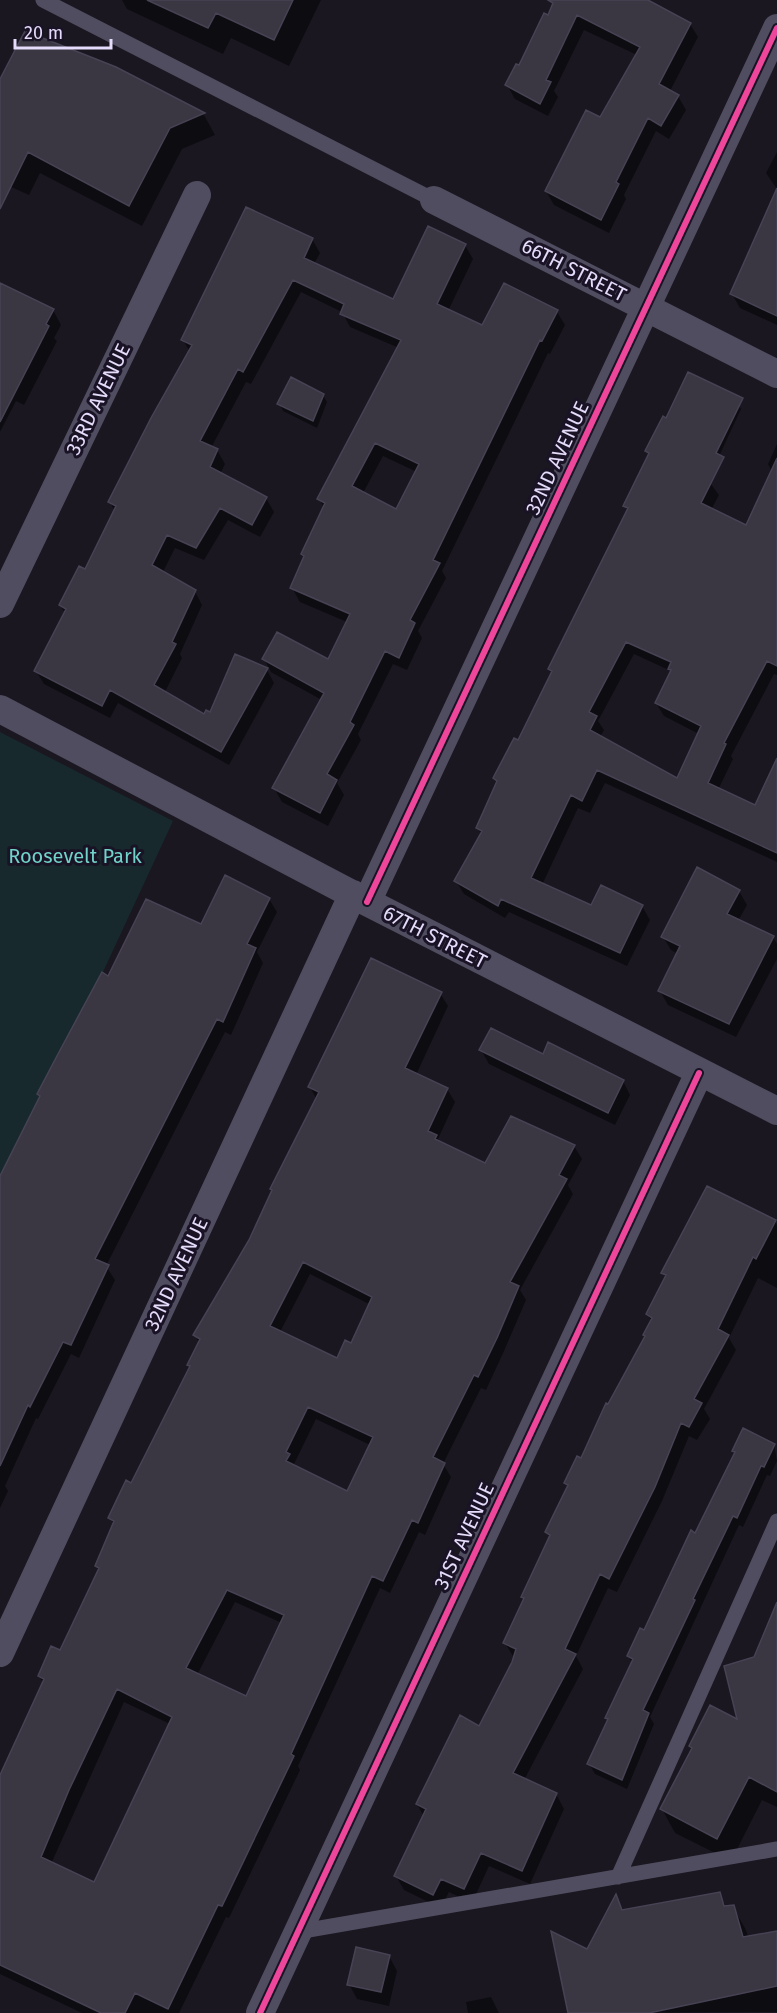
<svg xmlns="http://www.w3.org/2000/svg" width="777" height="2013" font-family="'Fira Sans',sans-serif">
	<rect width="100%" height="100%" fill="#1a1721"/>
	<!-- green -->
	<path fill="#17292d" d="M0,732l173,89 -173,373z"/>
	<!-- shadow -->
	<path fill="#0007" fill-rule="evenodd" d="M122,0h199l-32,66 -58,-28 -8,16 -96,-45z
		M556,0h89l45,24 8,13 -28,54 8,5 8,14 -17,29 -13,-8 -32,64 2,4 -17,34 -55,-28 -8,-14 54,-72 37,-64 -53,-25 -30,61 4,6 -10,19 -33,-17 -8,-14 13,-18z
		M115,69l89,46 11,20 -33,14 -40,77 -102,-53 -11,22 -29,-13v-100z
		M777,152v37l-11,-16z
		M777,196v129l-37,-17 -8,-14z
		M312,239l8,14 -6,11 80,37 71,-56 8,14 -25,52 35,16 74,-15 8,13 -15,29 -2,-1 -106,218 4,7 -28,53 4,7 -15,32 -14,-6 -35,70 3,6 -24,43 7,12 -16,31 -46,-24 -8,-14 48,-88 -55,-30 7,13 -45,82 -111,-62 -8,15 -66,-34 -8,-13 29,-58 -5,-8 25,-34 30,-59 -5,-10 80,-150 -7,-12zM301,292l41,20 8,15 49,21 -80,151 5,9 -21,46 2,4 -13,30 8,14 47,20 -19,40 -64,-3 7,13 -35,-16 -25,59 -6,1 -40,-24 17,-34 -2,-4 22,-49 -7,-14 -32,-19 12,-24 29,12 24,-40 32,17 14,-25 -8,-14 -46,-24 5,-10 -8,-14 -6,-2 35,-66 5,2zM383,456l34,16 -20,39 -34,-18z
		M0,292l53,18 8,15 -7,13 3,3 -33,64 -8,-4 -16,31z
		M323,395l4,7 -10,26 -34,-17 -4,-8z
		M733,395l8,14 -33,71 11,15 -8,15 36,17 25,-55 -4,-8 9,-20v231l-3,-1 -43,82 2,3 -15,31 38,17 21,-47v102l-172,-79 -15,30 -12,-5 -36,77 49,22 51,-1 8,14 -23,46 -118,-54 -4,6 -41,-24 -8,-13 26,-46 -5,-7 21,-45 -3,-5 24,-36 33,-69 -3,-4 79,-158 -3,-5 24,-51 -3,-5 21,-30zM634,654l37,17 -15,32 8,13 35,18 -21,46 -78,-43 4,-7 -6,-9z
		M739,891l8,14 -9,16 35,16 4,7v15l-41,78 -68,-32 -8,-14 18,-37 -7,-4 -8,-13z
		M269,899l8,13 -20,40 6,11 -32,72 -6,-3 -119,234 9,14 -36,78 -8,-4 -33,65 -2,-1 -31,68 3,5 -8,17v-330l109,-200 93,-52z
		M440,993l8,13 -32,69 31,14 8,13 -17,37 2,4 46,22 88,-19 8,13 -14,26 5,9 -53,96 6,10 -22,51 -18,39 -5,-2 -38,76 8,13 -26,58 -6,-3 -29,61 -10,-5 -82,178 2,4 -71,148 -3,-1 -47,96h-97l-82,-39v-195l44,-95 -5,-8 22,-24 38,-81 -3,-5 18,-41 -4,-7 22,-33 59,-117 -2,-3 10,-22 -4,-8 55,-95 67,-140 -7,-13zM310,1274l61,31 -19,40 -15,15 -57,-28zM316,1419l54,26 -22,48 -52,-26 -2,-3zM235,1602l47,21 -35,75 -50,-23zM124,1702l46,22 -75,160 -44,-20z
		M481,1050l62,6 80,25 7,14 -15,30 -126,-61z
		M775,1221l2,4v63l-19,-10 -29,60 7,12 -32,59 6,10 -13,21 -8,-4 -27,65 -45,91 -9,-4 -32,68 7,13 -59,111 32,14 8,15 -34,75 -41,-18 -17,37 -23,-11 -8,16 -37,-18 -8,-14 28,-59 -7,-13 43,-87 19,11 35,-70 -9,-15 20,-42 -3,-4 28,-59 -3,-6 21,-45 -2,-4 16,-23 64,-122 6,-16 -5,-8 19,-35 -3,-6z
		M774,1445l3,16 -7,15 -3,-1 -24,52 -4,-2 -89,192 4,7 -27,65 -32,-15 -6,-10 19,-43 -1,-3 26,-54 -5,-8 17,-24 51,-97 39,-81 -1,-3z
		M777,1630v177l-15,-7 -31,61 -56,-28 -13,-24 31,-59 -2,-4 49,-24 15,-64z
		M719,1894l8,14 6,-1 13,23 4,13 27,-11v80l-208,1 19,-62 28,-54 8,14z
		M389,1956l8,15 -8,35 -32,-7 -8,-15z
		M491,1997l8,16h-31l-2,-11z"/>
	<!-- building -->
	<path fill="#3a3642" stroke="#484354" stroke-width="1.5" fill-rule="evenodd" d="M147,0h146l-19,40 -58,-27 -8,15z
		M548,0h100l43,23 -32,61 20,11 -18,31 -13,-8 -32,64 3,2 -18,36 -56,-29 41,-81 14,7 40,-70 -63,-32 -31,65 5,2 -11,22 -35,-19 11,-21 3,1 25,-52 4,2 5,-12z
		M25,31l91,36 89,46 -35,15 -41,78 -101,-54 -28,57v-130z
		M777,188v128l-47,-22z
		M246,207l67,31 -9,20 89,41 35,-73 38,18 -29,60 45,21 22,-42 54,27 -16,31 -2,-1 -107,220 7,3 -30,57 5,3 -16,35 -14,-7 -35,71 4,3 -27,49 10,6 -17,33 -48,-25 52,-95 -62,-34 15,-27 51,27 22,-45 -60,-26 14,-32 -3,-2 24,-51 -8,-4 84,-159 -61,-26 4,-10 -51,-24 -50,92 -5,-3 -38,72 18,8 -8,18 57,30 -15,28 -32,-17 -24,40 -29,-13 -15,30 44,25 -24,52 4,2 -22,41 50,29 2,-4 4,2 25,-58 33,14 -47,84 -111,-62 -8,16 -68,-35 32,-62 -7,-4 20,-39 6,3 31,-63 -8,-4 43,-84 41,-73 -11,-5zM375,443l44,21 -23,45 -44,-23z
		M0,283l54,26 -8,15 3,2 -49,96z
		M688,372l55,26 -27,55 8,4 -23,46 45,22 31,-67v208l-10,-5 -43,82 2,1 -18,39 47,22 22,-47v95l-180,-83 -15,31 -11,-6 -40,83 60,27 10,-20 42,20 -23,48 -119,-54 -3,7 -44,-25 28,-50 -6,-3 21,-47 -4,-3 21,-40 4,2 34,-69 -4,-2 80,-161 -5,-2 26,-53 -4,-2 18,-35 3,2zM626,642l45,20 -3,7 3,1 -16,33 46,23 -24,52 -87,-48 7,-14 -8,-4z
		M291,377l33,17 -11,27 -36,-17z
		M697,867l43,23 -13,24 47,22 -45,88 -71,-33 22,-45 -19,-9z
		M225,875l45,23 -23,46 9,4 -33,74 -6,-3 -122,240 14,6 -38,80 -8,-3 -33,65 -2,-2 -28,61v-290l40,-80 -3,-2 21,-40 44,-82 6,4 38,-77 55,25z
		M371,958l71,34 -37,76 43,20 -20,43 9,4 -2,4 50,24 26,-47 64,29 -16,30 8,4 -57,103 9,4 -22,52 -19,39 -4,-2 -41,82 12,6 -27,60 -6,-3 -29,61 -11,-5 -81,178 3,2 -72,150 -4,-1 -50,104 -33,-16 -10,20h-24l-101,-48v-190l44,-96 -6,-3 13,-30 9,4 39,-82 -4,-2 19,-45 -6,-3 18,-38 5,3 59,-117 -3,-1 13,-26 -7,-4 56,-95 23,-50 -2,-1 49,-97 -11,-5zM303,1262l69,35 -21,46 -6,-3 -8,18 -67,-32zM308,1407l65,30 -26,54 -61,-30 4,-7 -4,-2zM227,1590l57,25 -38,81 -60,-28zM117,1689l55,28 -78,165 -53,-25 28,-67z
		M491,1028l52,26 5,-12 76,38 -16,33 -129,-63z
		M707,1186l69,34 -20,39 -3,-2 -35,72 11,6 -35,64 8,4 -13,24 -8,-4 -26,64 -46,92 -9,-5 -35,75 11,5 -63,119 44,20 -35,78 -41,-18 -17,36 -23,-10 -8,16 -39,-19 32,-67 -10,-5 44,-89 19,11 33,-64 4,-13 -13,-6 21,-45 -3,-1 29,-62 -5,-3 23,-47 -4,-2 13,-27 4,2 25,-55 2,1 37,-68 -2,-1 9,-17 -6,-4 20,-39 -5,-2z
		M743,1428l32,16 -11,23 -3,-1 -24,52 -4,-2 -40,83 2,1 -52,110 6,3 -27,67 -35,-16 21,-45 -3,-1 28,-59 -6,-3 13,-28 4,2 47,-100 4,3 40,-81 -3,-1z
		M777,1602v190l-28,-15 -32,62 -57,-30 32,-61 -3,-2 21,-41 27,14 -13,-53 30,-9z
		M720,1892l4,14 10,-1 9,32 34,-6v55l-128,27h-81l-17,-82 36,18 29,-55 6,16z
		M356,1947l34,8 -9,37 -34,-7z"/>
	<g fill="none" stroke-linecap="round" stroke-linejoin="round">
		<!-- lane -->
		<path stroke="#514d60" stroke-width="15" d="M43,0l391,200
			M618,1877l159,-356
			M297,1932l480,-83"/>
		<!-- street -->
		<path stroke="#514d60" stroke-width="28" d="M434,200l343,174
			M0,604l197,-409
			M0,709l367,193 410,209
			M367,902l410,-874
			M0,1653l353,-759
			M260,2013l439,-940"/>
		<!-- cycleway casing -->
		<g stroke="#191325" stroke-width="10">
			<path id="cycleway" d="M367,902l410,-874
				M260,2013l439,-940"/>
		</g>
		<!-- cycleway -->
		<use href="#cycleway" stroke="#ed469a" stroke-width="6"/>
	</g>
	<g text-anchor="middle" stroke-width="6" stroke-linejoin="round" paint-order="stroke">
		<!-- street labels -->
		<g font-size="20" fill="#e4dcfa" stroke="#191325">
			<text transform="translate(574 270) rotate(27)" y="7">66TH STREET</text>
			<text transform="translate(98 399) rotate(-64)" y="7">33RD AVENUE</text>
			<text transform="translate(557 458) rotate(-65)" y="7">32ND AVENUE</text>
			<text transform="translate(435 937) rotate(27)" y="7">67TH STREET</text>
			<text transform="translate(176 1274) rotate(-65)" y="7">32ND AVENUE</text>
			<text transform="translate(464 1536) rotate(-65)" y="7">31ST AVENUE</text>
		</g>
		<!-- park labels -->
		<g font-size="20" fill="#70d2c9" stroke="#191325">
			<text x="75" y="863">Roosevelt Park</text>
		</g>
	</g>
	<!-- scale -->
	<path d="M15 39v9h96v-9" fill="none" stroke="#e4dcfa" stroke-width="3"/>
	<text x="24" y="39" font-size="18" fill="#e4dcfa" stroke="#191325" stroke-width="4.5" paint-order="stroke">20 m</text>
</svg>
